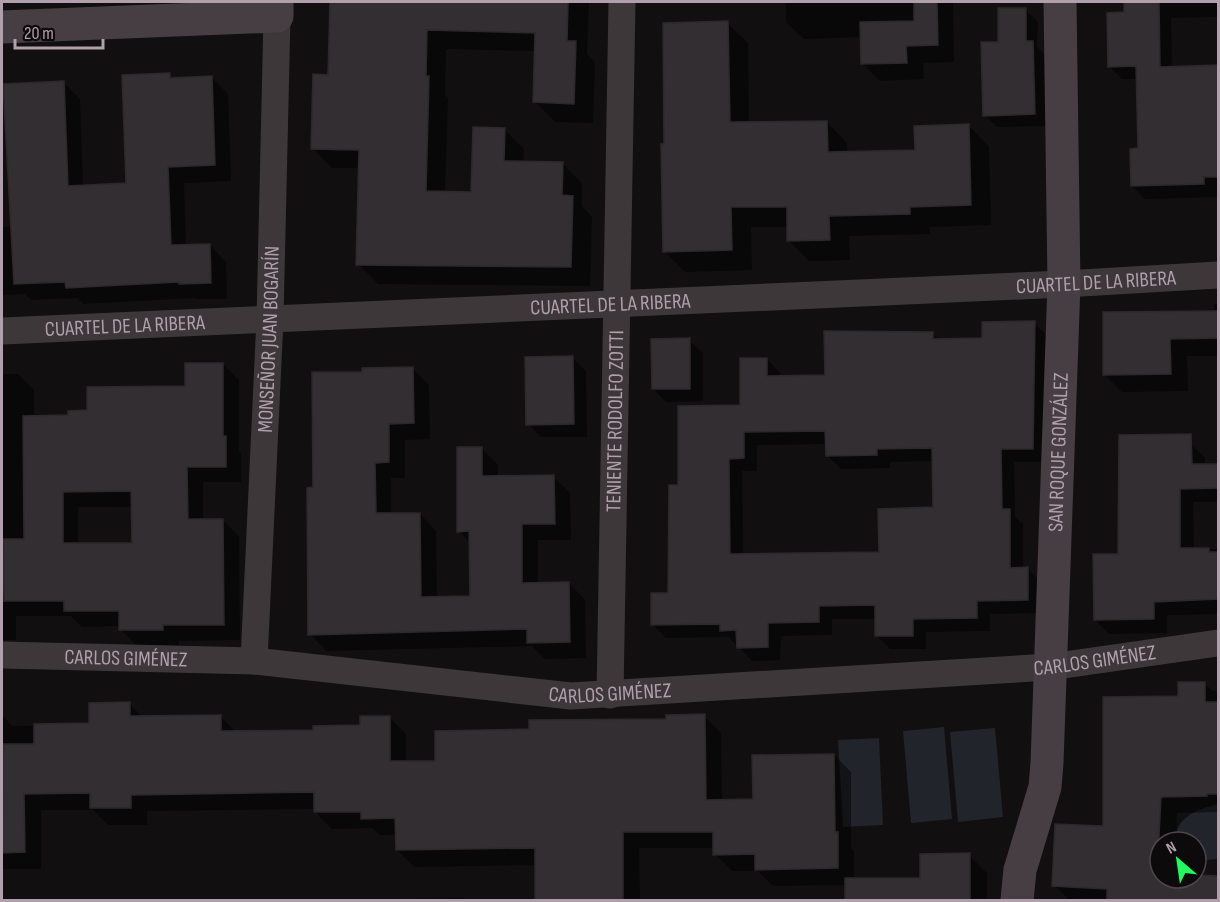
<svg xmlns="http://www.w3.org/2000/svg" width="1220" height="902" font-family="'Sofia Sans Condensed',sans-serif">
	<rect width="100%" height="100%" fill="#110f10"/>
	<!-- green -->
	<path fill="#21242b" d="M944,727l8,92 -41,4 -8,-92z
		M995,728l8,89 -45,5 -8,-90z
		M879,738l4,87 -40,2 -5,-87z
		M1218,804v55l-22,2v-19h-19c-5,-24 23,-34 41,-38z"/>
	<!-- shadow -->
	<path fill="#0007" fill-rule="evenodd" d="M332,2h257l-2,52 8,8 -2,61 -38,-1 -20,-20 1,-51 -90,-2 -1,46 3,3 -3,95 28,1 31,-65 20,20 -1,14 40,1 19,19v23l10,11 -2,69 -212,-2 -20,-20 2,-96h-28l-19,-20 17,-72z
		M786,2h167l1,60 -31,1 1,16 -44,2 -18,-18v-26l-58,2 -18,-17z
		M1126,2h92v15l-47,1 1,50 46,-2v131l-73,2 -13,-13 7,-36 -1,-71h-16l-13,-13 17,-52z
		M1026,10l12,12 -1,25 7,7 2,72 -49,1 -12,-12 14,-72z
		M727,23l21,20 1,80 78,-1 20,21v10l70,-1 52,-26 20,21 2,78 -61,2v7l-81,2 1,24 -41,1 -20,-20 -1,-14h-37l1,43 -67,2 -21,-21 1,-106z
		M170,75l4,4 38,-1 16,16 3,87 -47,2 2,63 24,-1 16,17 1,37h-30l-2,-1 -112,6 -5,-6 -47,2 -6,-6 -23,1v-68h11l51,-144 16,16 3,88 45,-2z
		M1214,304h4v52h-31l1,35 -66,1 -18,-18 110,-62z
		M1034,323l14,13 -2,126h-32l1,55 8,7v45h5l13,13v31l-51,1v17l-64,1v17h-36l-13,-13v-17h-45v16l-51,1 -1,24 -28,1 -13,-14 -1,-4 -3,1 -6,-7 -63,1 -14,-14 18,-30 10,-108 62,-79 25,-48 13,14v4l46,-1 106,-43 7,7 44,-1zM827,444v11l14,14 49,-1v-6l44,-1v47l-54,46 -137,2 -1,-85h15v-26z
		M689,340l14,13v48l-37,1 -13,-13z
		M573,358l13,13 1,66h-46l-13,-13z
		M223,364l16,16v71l2,2v29h-38v39l20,-1 16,16 1,104 -61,1v4h-43l-15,-15 -1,-4 -38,1 -11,-11h-55v24h-14v-266h16l16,16v27l36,-1 116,-29zM78,507h55v37l-55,1z
		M413,369l16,16 1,54 -25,1v38h-14v37l29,-1 16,17 1,67h34l-1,-55 -11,-12 22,-83 17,17v13l56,-1 16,16 1,47h-33v44l31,-1 16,17 1,58 -41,1 -13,-13 -206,5 -16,-17 4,-145 49,-115z
		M1191,444l14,14v8l13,-1v37h-25l1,47h24v65l-51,1v18l-58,1 -14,-14 24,-64z
		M1204,683l9,8h5v121l-41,1 -1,29h-16v36h58v22h-149l-15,-15 51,-57 75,-131z
		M129,704l14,13 77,-1 16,16 79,-1 47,-4 27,-10 17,17v29l30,-1 95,-31 173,-15 17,17 1,68 32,-1 80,-45 17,17v76l3,3v29l67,-1 48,-24 18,18v27h-140v-15l-74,1 -15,-15h-26l-17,-17v-6h-76l1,52h-103v-35l-123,2 -17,-17v-15h-18l-6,-7 -41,1 -17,-17v-3l-168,2v14h-39l-15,-15h-52v59h-39v-154l10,11 79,-1z
		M464,898l2,2h-150z"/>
	<!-- building -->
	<path fill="#332e31" stroke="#2d292a" stroke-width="1.5" fill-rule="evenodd" d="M330,2h238l-1,39h9l-2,63 -41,-2 2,-69 -108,-3 -1,46h3l-3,115 45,1 2,-65 32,1 -1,33 59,1 -1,33 11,1 -2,71 -215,-2 3,-115 -48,-1 2,-75 15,1z
		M914,2h23l1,43 -32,1 1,17 -46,1 -1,-42 54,-1z
		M1124,2h35l1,65 58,-2v112h-14v7l-73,2 -1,-37 8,-1 -2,-82 -28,1 -1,-54 17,-1z
		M998,8h28v33h7l2,73 -52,2 -2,-74h17z
		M728,21l2,101 97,-1 1,31 87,-2 -1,-24 55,-2 2,81 -61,2v7l-81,2 1,24 -43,1v-34h-56l1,43 -69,2 -2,-108h3l-1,-121z
		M170,73v5l42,-2 3,89 -47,2 3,78 39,-1 1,39 -32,1v-2l-113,6 -1,-6 -51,2 -11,-200 61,-3 4,105 58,-3 -4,-108z
		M1218,311v27l-48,1 1,35 -68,1v-63z
		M1035,321l-2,128h-32l1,60h8v59l18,-1v33l-51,1v17l-64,1v17h-38v-31l-56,1v16l-51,1v24l-31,1 -1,-18 -16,1v-7l-69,1v-32h17l1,-108h9v-79l62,-1v-47h27v18l58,-1 -1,-44 109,1v7l49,-1v-16zM825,431l1,25 51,-1v-6l55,-1 1,59 -55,2 1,43 -149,2 -1,-95 15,-1v-26z
		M690,338v51h-38l-1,-50z
		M573,356l1,68 -48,1 -1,-68z
		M185,363h38v73h3v31h-39l1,52h35l1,106h-61v5h-44v-19h-55v-10h-60l-1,-62h21l-1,-123 45,-1v-4l19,-1v-23l98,-1zM131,491l1,52h-69v-51z
		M413,367l1,56 -25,1v38l-14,1 1,50h44l1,84 49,-1 -1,-65 -12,1v-85h25v29l72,-1 1,49h-33v59l47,-1 1,60 -43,1v-14l-219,6 -1,-147 6,-1 -1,-115h50v-4z
		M1191,434l1,30h26v24l-38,1v59h29v4h9v47l-64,3v17l-60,1 -1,-66h25l1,-119z
		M1178,682h27v20h13v92h-11v2l-46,1 -4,76h3v5h36v-3l22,1v24h-111v-11l-55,-3 3,-62 48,2v-129l75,-1z
		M130,702v14l91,-1v16l92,-1v-4l47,-1v-9h30v45h45v-30l94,-2v-9l137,-1v-4l39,-1 1,86 47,-1 -1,-44 82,-1 1,78h3v36l-83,2v-16l-42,1v-23h-90v68h-88v-52l-139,2 -1,-32 -34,1v-7h-47v-20l-183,3v13h-41v-15l-66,1 1,58 -23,1 1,-109h31v-20l55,-1v-20z
		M970,853v47h-125v-22h75v-24z"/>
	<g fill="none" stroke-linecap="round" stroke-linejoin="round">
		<!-- street -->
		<g stroke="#3d373a" stroke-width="27">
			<path id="s1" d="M2,331l1062,-47 154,-9"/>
			<path id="s2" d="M2,655l252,6 317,35 479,-29 168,-24"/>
			<path id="s3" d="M254,661l16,-342 7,-303"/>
			<path id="s4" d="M610,695l12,-693"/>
		</g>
		<!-- secondary -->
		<g stroke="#463e43" stroke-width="33">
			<path d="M2,27l275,-11v-14"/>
			<path id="s5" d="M1017,900l3,-30 25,-83 2,-24 17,-479 -4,-282"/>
		</g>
	</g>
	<g text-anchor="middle" stroke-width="4.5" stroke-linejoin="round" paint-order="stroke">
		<!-- street labels -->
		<g font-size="21" fill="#b29fac" stroke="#0c0a0b">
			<text dy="7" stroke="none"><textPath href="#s1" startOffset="1095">CUARTEL DE LA RIBERA</textPath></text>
			<text dy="7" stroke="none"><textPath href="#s1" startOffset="609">CUARTEL DE LA RIBERA</textPath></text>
			<text dy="7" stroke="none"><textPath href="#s1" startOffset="123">CUARTEL DE LA RIBERA</textPath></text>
			<text dy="7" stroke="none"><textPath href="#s3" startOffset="322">MONSEÑOR JUAN BOGARÍN</textPath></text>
			<text dy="7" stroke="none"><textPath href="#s4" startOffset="274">TENIENTE RODOLFO ZOTTI</textPath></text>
			<text dy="7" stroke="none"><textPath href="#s5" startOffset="452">SAN ROQUE GONZÁLEZ</textPath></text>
			<text dy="7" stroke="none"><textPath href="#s2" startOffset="124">CARLOS GIMÉNEZ</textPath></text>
			<text dy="7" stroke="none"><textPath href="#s2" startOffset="1096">CARLOS GIMÉNEZ</textPath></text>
			<text dy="7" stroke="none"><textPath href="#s2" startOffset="610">CARLOS GIMÉNEZ</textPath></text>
		</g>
	</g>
	<!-- border -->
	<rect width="1220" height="902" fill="none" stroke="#b29fac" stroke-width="6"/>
	<!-- north arrow -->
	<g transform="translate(1178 860) rotate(331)"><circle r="28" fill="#0c0a0b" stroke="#4e464b" stroke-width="1.5"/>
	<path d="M0-4.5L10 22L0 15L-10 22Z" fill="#1efa60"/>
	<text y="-9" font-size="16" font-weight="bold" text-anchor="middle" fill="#b29fac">N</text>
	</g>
	<!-- scale -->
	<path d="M15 39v9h88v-9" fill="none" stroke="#b29fac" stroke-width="3"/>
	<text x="24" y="39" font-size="18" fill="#b29fac" stroke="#0c0a0b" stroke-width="4.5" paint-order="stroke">20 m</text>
</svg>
